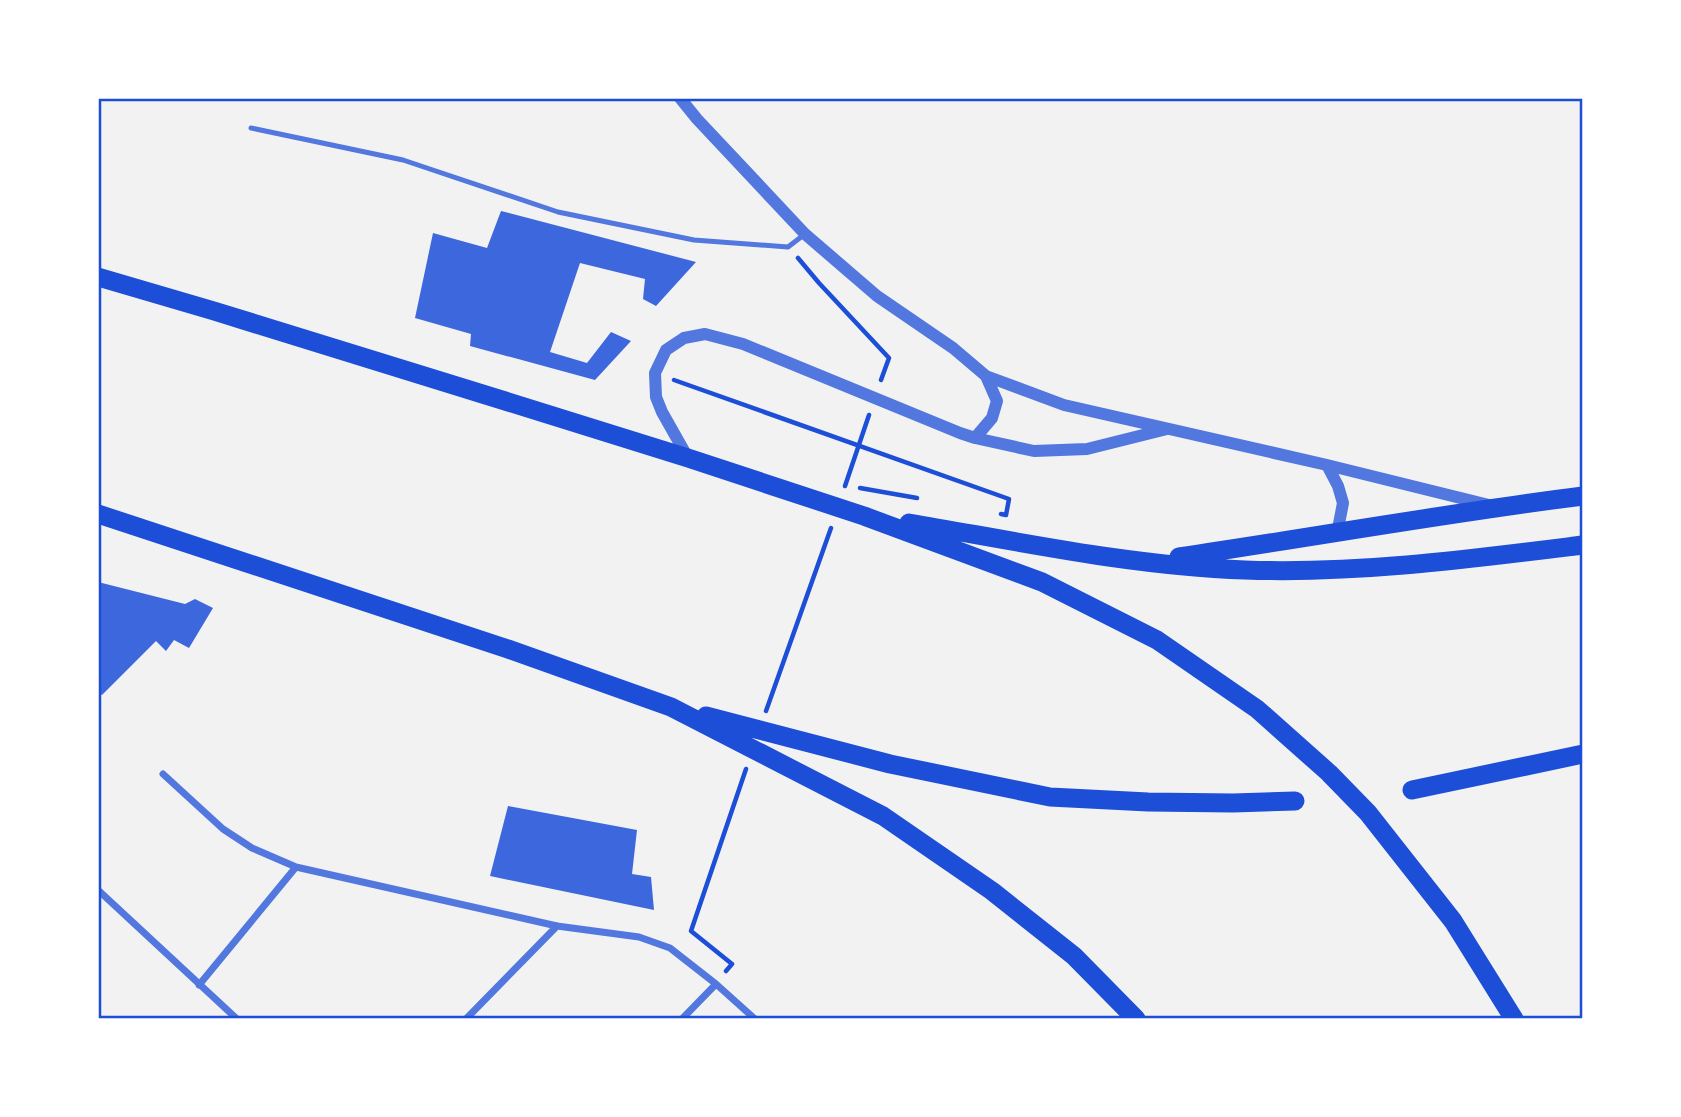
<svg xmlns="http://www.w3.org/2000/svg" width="1681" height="1117" font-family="Quicksand,sans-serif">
	<rect width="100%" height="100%" fill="#f2f2f2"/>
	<!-- building -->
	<path fill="#3d67dc" d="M501,211l195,51 -40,44 -13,-7 2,-20 -65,-16 -30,89 37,11 24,-31 20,9 -36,39 -125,-34 1,-12 -56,-16 18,-85 54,15z
		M98,582l87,22 10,-5 18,9 -24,40 -15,-8 -8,11 -10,-10 -54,54 -4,-3z
		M508,806l129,24 -5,44 19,3 3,33 -164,-34z"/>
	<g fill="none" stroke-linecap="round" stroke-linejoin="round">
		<!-- path -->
		<path stroke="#1d4ed8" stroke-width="4.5" d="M798,258l21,25 70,75 -8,22
			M674,380l335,119 -3,16 -5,-1
			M845,486l24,-71
			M860,488l57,10
			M766,711l65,-183
			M726,971l6,-7 -41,-33 55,-162"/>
		<!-- service -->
		<path stroke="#5277de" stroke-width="5" d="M251,128l152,32 155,52 136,28 94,7 17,-13"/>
		<!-- minor -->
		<path stroke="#5277de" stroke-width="7" d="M163,774l60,55 29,19 44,19 261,59 82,11 31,11 46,36 39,35
			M98,890l139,129
			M199,985l97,-118
			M466,1019l91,-93
			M682,1019l34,-35"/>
		<!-- tertiary -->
		<path stroke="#5277de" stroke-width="12" d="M680,98l17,21 108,115 72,62 76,52 33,28 78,29 263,60 162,40
			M975,438l59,13 53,-2 80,-20
			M688,458l-26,-46 -6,-15 -1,-24 11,-23 18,-12 21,-4 38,10 217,89 15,5 17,-20 5,-17 -11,-25
			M1327,465l11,21 5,17 -6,31"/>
		<!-- trunk -->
		<path stroke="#1d4ed8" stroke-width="19" d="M98,277l116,34 304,94 170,53 176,58 178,66 115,58 100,69 72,64 39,40 85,108 61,98
			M98,514l410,135 163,58 212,109 109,75 82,65 62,63
			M909,523c112,19 223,43 336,47 113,4 226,-11 338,-25
			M1179,557c135,-20 269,-44 404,-61
			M706,716l184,48 160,33 98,5 85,1 62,-2
			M1412,790l171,-36"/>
	</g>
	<!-- border -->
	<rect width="1681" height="1117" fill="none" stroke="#ffffff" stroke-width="200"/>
	<rect x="100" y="100" width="1481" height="917" fill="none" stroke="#1d4ed8" stroke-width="2.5"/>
</svg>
